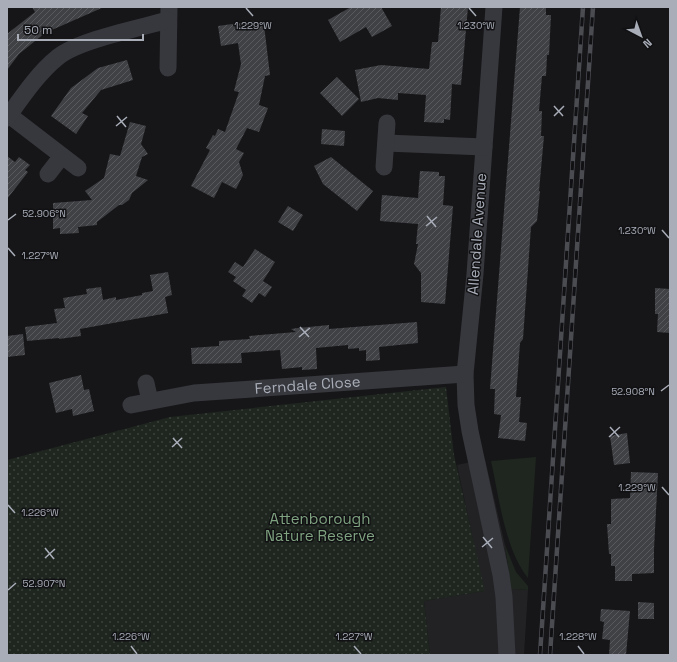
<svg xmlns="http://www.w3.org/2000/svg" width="677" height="662" font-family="'Space Grotesk',sans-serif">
	<defs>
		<pattern id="park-dots" width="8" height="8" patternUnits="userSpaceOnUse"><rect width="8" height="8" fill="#1e261f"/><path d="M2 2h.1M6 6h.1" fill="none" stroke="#3c433d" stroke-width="1.8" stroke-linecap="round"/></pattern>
		<pattern id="building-hatch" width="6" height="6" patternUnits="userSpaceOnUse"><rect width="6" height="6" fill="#404145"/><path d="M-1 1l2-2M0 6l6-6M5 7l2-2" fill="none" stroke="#595a5e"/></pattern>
	</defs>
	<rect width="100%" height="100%" fill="#161618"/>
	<!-- built -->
	<path fill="#222225" d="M485,459l20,86 6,44 17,1 -4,65h-94l-6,-54 60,-10 -27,-126z"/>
	<!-- grass -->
	<path fill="#1e261f" d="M536,457l-8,121c-23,-28 -29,-81 -37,-117z
		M505,545l11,27 12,14v4l-17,-1z"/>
	<!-- park -->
	<path fill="url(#park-dots)" d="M446,387l8,68 31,136 -61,10 6,54h-423v-195l163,-43z"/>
	<!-- building -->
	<path fill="url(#building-hatch)" d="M32,7h72l-59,26 -26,21 -12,16v-36l28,-22z
		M351,7h30l11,19 -20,11 -6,-10 -26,15 -12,-22z
		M441,7h27l-7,78 -9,-1 -2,36 -6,-1v4l-20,-1 2,-27 -28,-2v7l-20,-2 -17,4 -6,-32 26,-5 48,4 3,-27h6z
		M520,7h26v8h5l-2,40h-2l-1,21h-4l-3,35h3l-1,25h3l-5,55h1l-3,30 -6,6 -8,112 -3,4 -4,54h5l-2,25 8,1 -2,18 -27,-3 3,-23 -7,-1 1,-25h-5z
		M254,21l1,5 9,-1 6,50 -5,1 -6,29 9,3 -9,24 -12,-4 -11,21 8,4 -5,9 4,13 -7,14 -14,-7 -8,16 -23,-12 19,-36 -4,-2 7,-13 2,1 3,-7 7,3 14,-40 -5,-1 7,-27 -3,-21 -17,3 -3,-20z
		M127,60l6,20 -32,10 -19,23 6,3 -12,18 -25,-18 20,-28 27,-20z
		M337,77l22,22 -17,17 -22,-23z
		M130,122l16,4 -5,18 7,10 -6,3 -6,19 12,4 -16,13 -3,7 -7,5h-3l-22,17v3l-19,2 1,6 -19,1v-6l-7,1v-26l39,-3 -7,-9 19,-13 6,-24 10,2z
		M322,129l23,2 -1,15 -23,-2z
		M7,156l8,6 4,-5 11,8 -5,5 3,2 -21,27z
		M331,157l42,34 -16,20 -34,-27 -9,-18z
		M420,171l19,1v4h6l-2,29 10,1 -8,98 -24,-2v-29l-7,-9 4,-20h-2l2,-20 -38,-3 2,-26 36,3z
		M288,206l15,9 -10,16 -15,-9z
		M255,249l20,13 -12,19 9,6 -7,10 -6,-4 -7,10 -10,-7 4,-6 -13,-9 3,-4 -8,-5 7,-10 8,5z
		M168,272l4,23 -7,2 3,16 -88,16 1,7 -22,3v-1l-32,3 -2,-14 32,-4 -3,-14 11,-1 -2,-10 24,-4 -1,-5 15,-2 2,13 13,-3v3l26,-5v-2l11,-2 -3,-16z
		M655,288l15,1v44l-13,-1 1,-18h-3z
		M417,322l1,21 -39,4 1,13 -14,1v-11l-7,1v-3l-11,1v-4l-32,3 1,21 -15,1v-3l-20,2 -2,-19 -39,3 1,10 -50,1 -1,-16 28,-2v-5l31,-2 -1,-3 47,-4 -5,-3 7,-1 31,-3v4z
		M23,334l2,21 -18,2v-21z
		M81,375l3,15 5,-1 5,22 -21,5 -1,-7 -16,4 -7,-30z
		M627,433l3,30 -16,2 -4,-29z
		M631,472l27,1 -4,76v24l-22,1v7h-17v-15h-4v-12h-2l-2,-30h4v-25l19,-1z
		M638,602l16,1v16h-16z
		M601,609l29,2 -4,44h-17l1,-15 -8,-1 2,-17 -4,-1z"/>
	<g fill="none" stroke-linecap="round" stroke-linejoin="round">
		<!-- minor -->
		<g stroke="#37383d" stroke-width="17">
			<path d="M494,7l-19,267 -10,100 1,31 4,26 31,144 3,22 3,58"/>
			<path d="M168,68l1,-61"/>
			<path d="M9,115l69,53"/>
			<path d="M7,118c15,-21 31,-45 51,-61 21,-17 82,-29 110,-37"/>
			<path d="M386,143l98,4"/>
			<path d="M384,167l3,-44"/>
			<path d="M48,174l14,-18"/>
			<path d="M146,383l4,18"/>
			<path id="s1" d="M131,405l63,-12 271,-19"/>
		</g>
		<!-- rail casing -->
		<g stroke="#4a4c52" stroke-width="4.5">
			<path id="rail" d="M540,655l43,-648
				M550,655l43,-648"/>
		</g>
		<!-- rail -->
		<use href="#rail" stroke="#111113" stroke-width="3" stroke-dasharray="9" stroke-linecap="butt"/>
	</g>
	<!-- ticks -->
	<path fill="none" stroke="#a8adb8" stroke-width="1.5" d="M246,8l7,8M469,8l7,8M554,106l9,10M117,116l9,11M554,116l10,-10M116,126l11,-9M427,216l9,11M8,220l8,-6M426,226l11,-9M662,230l7,8M8,248l7,8M300,327l9,10M299,337l11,-9M661,391l8,-6M610,427l9,10M609,437l11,-10M173,438l9,10M172,447l10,-9M662,487l7,8M8,505l7,8M483,537l9,11M482,547l11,-9M45,548l9,11M45,558l10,-9M8,590l8,-7M131,646l6,8M354,646l7,8M578,646l6,8"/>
	<g text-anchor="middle" stroke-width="3" stroke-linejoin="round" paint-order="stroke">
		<!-- street labels -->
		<g font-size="15" fill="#a8adb8" stroke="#111113">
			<text transform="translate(477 234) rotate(-86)" y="5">Allendale Avenue</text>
			<text dy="5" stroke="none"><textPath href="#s1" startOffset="178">Ferndale Close</textPath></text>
		</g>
		<!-- park labels -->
		<g font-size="15" fill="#7fa381" stroke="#111113">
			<text x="320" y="524">Attenborough<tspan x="320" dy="17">Nature Reserve</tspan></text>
		</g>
	</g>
	<g font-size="10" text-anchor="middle" fill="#a8adb8" stroke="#111113" stroke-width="3" stroke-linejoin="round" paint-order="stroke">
		<text x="476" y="29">1.230°W</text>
		<text x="253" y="29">1.229°W</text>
		<text x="44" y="217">52.906°N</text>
		<text x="637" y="234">1.230°W</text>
		<text x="40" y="259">1.227°W</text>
		<text x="633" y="395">52.908°N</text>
		<text x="637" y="491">1.229°W</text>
		<text x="40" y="516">1.226°W</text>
		<text x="44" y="587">52.907°N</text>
		<text x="131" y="640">1.226°W</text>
		<text x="354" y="640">1.227°W</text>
		<text x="578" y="640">1.228°W</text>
	</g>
	<!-- border -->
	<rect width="677" height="662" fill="none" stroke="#a8adb8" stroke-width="16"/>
	<!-- north arrow -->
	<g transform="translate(641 36) rotate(139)" stroke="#111113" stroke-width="3" paint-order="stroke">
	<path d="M0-3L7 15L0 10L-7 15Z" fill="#a8adb8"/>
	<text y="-6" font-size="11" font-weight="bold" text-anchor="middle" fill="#a8adb8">N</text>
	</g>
	<!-- scale -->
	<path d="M18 34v6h125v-6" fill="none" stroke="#a8adb8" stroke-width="2"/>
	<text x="24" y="34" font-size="12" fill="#a8adb8" stroke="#111113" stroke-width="3" paint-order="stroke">50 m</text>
</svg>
